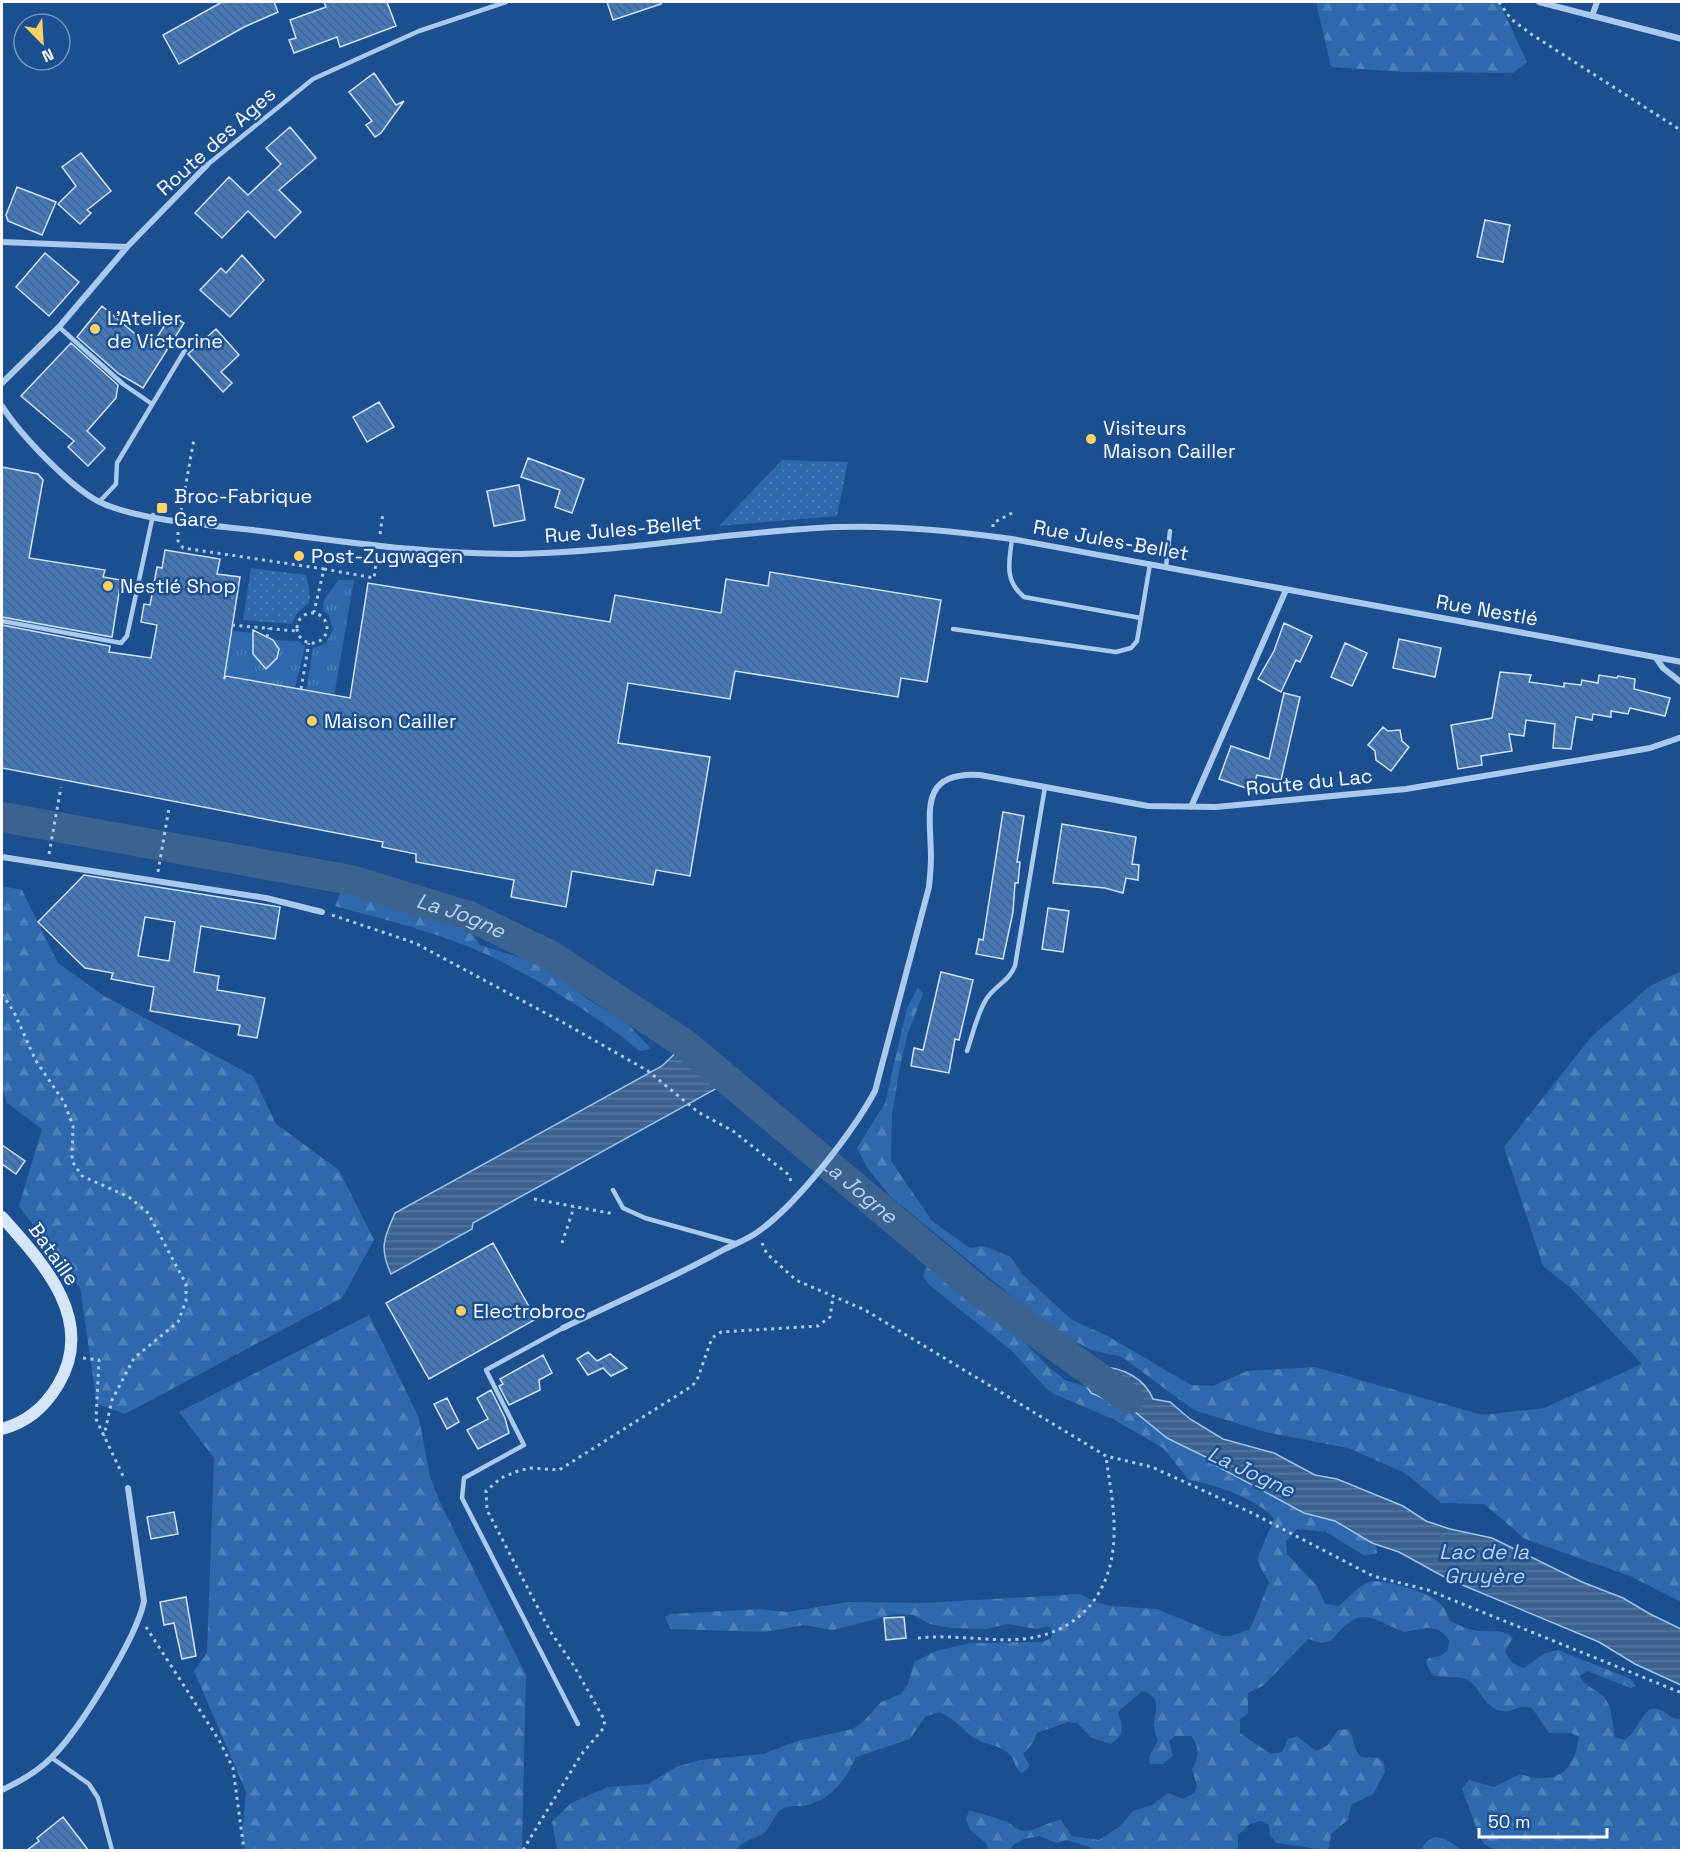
<svg xmlns="http://www.w3.org/2000/svg" width="1683" height="1852" font-family="'Space Grotesk',sans-serif">
	<defs>
		<pattern id="grass-tufts" width="24" height="20" patternUnits="userSpaceOnUse" patternTransform="scale(1.5)"><rect width="24" height="20" fill="#2e69ad"/><path d="M3 7l-1-3M5 7V3M7 7l1-3M15 17l-1-3M17 17v-4M19 17l1-3" fill="none" stroke="#4d80b9"/></pattern>
		<pattern id="forest-firs" width="22" height="20" patternUnits="userSpaceOnUse" patternTransform="scale(1.5)"><rect width="22" height="20" fill="#2e69ad"/><path d="M5 1l3.5 6h-7zM16 11l3.5 6h-7z" fill="#4d80b9"/></pattern>
		<pattern id="park-dots" width="8" height="8" patternUnits="userSpaceOnUse" patternTransform="scale(1.5)"><rect width="8" height="8" fill="#2e69ad"/><path d="M2 2h.1M6 6h.1" fill="none" stroke="#4d80b9" stroke-width="1.8" stroke-linecap="round"/></pattern>
		<pattern id="water-rules" width="6" height="5" patternUnits="userSpaceOnUse" patternTransform="scale(1.5)"><rect width="6" height="5" fill="#3c6290"/><path d="M0 2.5h6" fill="none" stroke="#597aa1"/></pattern>
		<pattern id="building-back-hatch" width="6" height="6" patternUnits="userSpaceOnUse" patternTransform="scale(1.5)"><rect width="6" height="6" fill="#4478b7"/><path d="M-1 5l2 2M0 0l6 6M5-1l2 2" fill="none" stroke="#486282"/></pattern>
	</defs>
	<rect width="100%" height="100%" fill="#1b4f8f"/>
	<!-- grass -->
	<path fill="url(#grass-tufts)" d="M338,580h16l-20,116 -28,-6 7,-42 12,-4 8,-14 -4,-15 -6,-5 1,-10z
		M231,631l24,2 -3,6 1,15 10,10 10,-2 6,-8 -6,-14 25,1 7,5 -10,42 -72,-13z"/>
	<!-- forest -->
	<path fill="url(#forest-firs)" d="M1316,2h183l28,60 -14,11 -108,-1 -74,-5z
		M343,885l25,2 94,31 18,27 54,17 25,15 30,23 36,21 26,28 -11,2c-42,-34 -103,-73 -152,-96 -48,-22 -102,-35 -153,-49z
		M2,886l20,4 36,73 46,33 149,80 23,48 63,46 35,70 -32,58 -217,116 -28,-10 -17,-116 -61,-82 23,-77 -35,-26 -5,-16z
		M1681,971v631l-51,-26 -105,-37 -41,-35 -43,-1 -36,-30 -57,-25 -83,-16 -71,-22 -72,-53 -31,-7 -24,-13 -48,-35 -128,-105 -25,-31 -9,-18 28,-45 22,-95 11,-21 5,7 -15,39 -8,33 -8,49 -1,46 41,60 38,27 14,-2 27,11 12,18 49,45 34,15 85,50 22,1 34,-15 68,-4 167,48 62,-7 98,-44 -70,-75 -29,-23 -39,-119 88,-111 58,-50z
		M926,1266l18,10 24,25 44,29 39,39 14,11 22,7 4,6 44,19 32,26 41,20 5,6 46,26 65,29 11,2 41,24 1,8 -12,3 -39,-24 -29,-3 -11,12 1,13 30,32 8,18 14,2c9,-8 19,-20 30,-24 13,-4 58,10 68,19 7,6 10,12 13,20 7,3 15,7 23,9 16,4 26,-4 40,8l-8,13c5,10 9,14 19,17l21,-15 13,-3 73,29 5,7 -5,2 -44,-17 -7,5c5,11 14,12 22,19 11,10 10,29 13,42l9,3c13,-7 18,-29 28,-31 12,-3 17,12 29,10v131h-186l-11,-6 -5,-9 -17,-46 7,-9 25,7 26,-13c36,11 53,0 59,-37l-8,-4h-22l-17,-25c-14,-4 -20,5 -31,3 -17,-3 -20,-23 -33,-31 -9,-5 -24,-1 -36,-5l-6,-13 3,-4 11,-2 8,-6 1,-10c-13,-18 -26,-11 -45,-8 -38,-16 -43,-27 -73,9l-9,2 -14,-4 -45,47 -15,7v21l-8,5v14l31,21 11,-2 6,-13 9,-3 19,15 11,-5 11,-16 10,-1c7,9 4,19 13,28l17,1 6,5 1,9 -12,22 -22,11 -3,15 -17,14 -2,14 -3,2 -50,-7 -6,-8 -1,-10 -8,-4 -11,3 -12,11v15h-148v-3l-23,-7 -10,3 -18,-7 -15,3 -10,5 -4,6h-22l-1,-6 -17,-14 -4,-11 3,-8c6,0 34,9 40,12 6,4 9,8 17,8 10,0 22,-10 35,-11l11,16 27,4 20,-13 14,-16 19,-6 16,-12 15,6 11,-6 3,-7 -5,-17c7,-11 8,-23 -1,-33h-16l-6,5 4,15 -10,8h-13l-1,-7 9,-17c-2,-5 -4,-10 -4,-15 0,-14 10,-28 -12,-34l-24,21c5,16 7,22 -7,32l-19,-6 -15,-15 -9,-1 -31,11 -4,10 -10,11 7,12 -8,7c-8,-4 -6,-12 -12,-18 -9,-10 -23,-10 -34,-16 -14,-8 -21,-21 -37,-27l-14,5 -15,22 -54,18c-10,22 -23,41 -48,48 -8,2 -17,0 -24,3 -11,5 -11,17 -20,25 -9,7 -21,6 -27,17h-180l-5,-28 19,-19 37,-16 40,-3 28,-17 24,-7 63,-6 34,-13 56,-12 12,-9 16,-18 20,-8 7,-10 6,-22 22,-11 34,-8 72,-1 9,-4 2,-8 -6,-4 -10,3 -29,-5 -22,5 -36,-1 -20,-4 -17,-9 -18,-1 -62,16 -30,-5 -37,7 -95,-3 -6,-12 6,-3 89,-5 27,3 61,-10 76,1 156,-9 18,9 13,3 46,3 65,27h9l19,-7 19,-46c-3,-7 -9,-15 -11,-22 -1,-5 13,-34 16,-42 -13,-19 -63,-36 -85,-39l-26,-32 -50,-29 -59,-25 -8,-6 -35,-38 -82,-65 -6,-9z
		M369,1315l50,103 11,59 10,25 86,173 -4,175h-277l-3,-14 4,-44 -52,-121 13,-18 7,-195 -35,-46z
		M1435,1837l10,2 18,11h-43l7,-9z"/>
	<!-- park -->
	<path fill="url(#park-dots)" d="M782,460l66,2 -11,54 -118,10z
		M251,568l55,7c11,43 -4,21 -14,49l-49,-4z"/>
	<!-- water -->
	<path fill="url(#water-rules)" stroke="#9cc4f0" stroke-width="1.5" d="M685,1044l45,37 -257,142 -1,6 -81,45c-12,-26 -7,-36 4,-61l267,-147z
		M1101,1367c22,0 44,12 52,32l17,3 20,17 33,20 51,14 41,22 22,4 66,27 23,15 24,8 42,9 90,44 41,16 27,16 31,15v56l-46,-21 -36,-22 -151,-63 -49,-27 -27,-9 -37,-22 -31,-8 -91,-49 -5,-6 -41,-20 -32,-26 -44,-19 -4,-6z"/>
	<g fill="none" stroke-linecap="round" stroke-linejoin="round">
		<!-- river -->
		<path stroke="#3c6290" stroke-width="30" id="s1" d="M2,817l349,63 118,36 81,39 135,89 295,248 149,107"/>
	</g>
	<!-- building -->
	<path fill="url(#building-back-hatch)" stroke="#cfe3fa" stroke-width="1.5" fill-rule="evenodd" d="M222,2h52l4,10 -34,15 -65,37 -16,-29z
		M324,2h63l9,24 -56,21 -3,-10 -43,16 -5,-13 7,-2 -6,-18 36,-13z
		M607,2h54v2l-48,16z
		M374,73l22,32 8,-4 -23,32 -6,4 -9,-12 6,-4 -23,-29z
		M290,127l26,31 -37,32 22,22 -26,26 -27,-27 -26,27 -27,-25 34,-36 19,18 33,-31 -15,-16z
		M81,153l30,38 -24,19 4,3 -11,11 -22,-20 18,-18 -14,-19z
		M17,187l39,15 -14,33 -34,-14 -2,-6z
		M1485,220l25,5 -7,37 -26,-5z
		M45,253l34,29 -30,34 -33,-29z
		M242,255l22,25 -34,37 -30,-27 21,-22 5,5z
		M102,306l49,41 20,-32 13,8 -41,65 -24,-14 -42,-37z
		M216,329l23,26 -18,17 11,11 -9,9 -35,-38z
		M71,343l47,42 -2,13 -29,33 18,17 -17,18 -20,-19 6,-6 -53,-45z
		M379,402l15,25 -27,15 -14,-25z
		M528,458l56,21 -12,34 -17,-6 5,-17 -39,-13z
		M2,467l36,7 5,6 -14,78 76,12 -2,7 18,3 -9,57 -110,-20z
		M519,485l6,35 -31,6 -7,-35z
		M165,550l55,9 -3,15 23,3 -16,102 2,-3 124,22 18,-115 242,39 5,-27 106,18 5,-34 42,7 2,-14 171,28 -14,82 -26,-4 -3,19 -163,-26 -5,28 -102,-16 -10,60 92,14 -20,119 -34,-6 -3,15 -81,-14 -6,36 -55,-10 3,-17 -98,-18v-8l-34,-7 1,-5 -381,-74v-143l108,21 -1,6 42,6 6,-33 -16,-3 3,-18 6,1 7,-38 5,1z
		M1284,623l28,13 -12,26 -4,-2 -15,32 -23,-13 16,-28z
		M253,630l20,10 6,9 -2,9 -11,11 -13,-15z
		M1399,639l42,9 -6,29 -42,-9z
		M1345,643l22,10 -15,33 -21,-9z
		M1500,672l31,3 -2,7 35,5v-4l17,2 1,-5 16,3 1,-8 18,3 1,-2 17,3 -1,10 36,9 -5,18 -35,-8 -2,6 -17,-3v6l-18,-3 -1,6 -16,-3 -5,32 -18,-1 2,-24 -29,-4 -2,16 -15,-2 3,17 -31,5 1,9 -24,4 -7,-44 41,-7z
		M1284,693l16,4 -19,83 -24,-5 -5,15 -33,-11 12,-33 38,13z
		M1383,727l5,4 12,-1 2,11 7,6 -18,24 -15,-11 -1,-9 -7,-6z
		M1003,812l21,4 -7,46h3l-2,21h-3l-2,29 -10,47 -27,-5 3,-15 4,1z
		M1062,824l74,13 -4,27 7,1 -1,15 -12,-2 -3,15 -18,-5 -52,-5z
		M84,875l196,32 -5,32 -74,-13 -7,46 25,4 -2,14 48,8 -8,40 -19,-3 2,-10 -90,-14 4,-24 -43,-8 2,-6 -28,-5 -47,-46zM145,917l30,5 -6,39 -31,-5z
		M1048,908l21,3 -6,41 -21,-3z
		M941,972l32,8 -14,60 -4,-1 -6,34 -38,-7 3,-18 9,2z
		M2,1145l23,16 -9,13 -14,-10z
		M493,1243l43,76 -107,60 -43,-76z
		M588,1352l9,9 13,-7 17,14 -16,8 -8,-8 -15,7 -11,-16z
		M543,1355l9,18 -13,7 1,10 -31,15 -10,-19 4,-2 -3,-5z
		M491,1390l14,28 4,15 -31,16 -11,-19 21,-11 -11,-21z
		M447,1398l12,24 -12,7 -13,-25z
		M174,1512l4,22 -27,5 -4,-22z
		M186,1597l10,59 -14,3 -8,-36 -10,2 -4,-23z
		M904,1617l2,21 -20,2 -2,-22z
		M63,1817l26,34h-63l13,-10 -2,-3z"/>
	<g fill="none" stroke-linecap="round" stroke-linejoin="round">
		<!-- path -->
		<path stroke="#a9c9ee" stroke-width="3" stroke-dasharray="3 4.5" stroke-linecap="butt" d="M1499,2l12,17 20,15 151,97
			M181,511l13,-72
			M993,527v-4l19,-10
			M178,532v9l5,7 141,21 -10,43
			M380,534l3,-21
			M324,569l50,9 3,-23
			M297 628a15 15 0 1 1 30 0a15 15 0 1 1-30 0Z
			M232,625l64,6
			M267,637l2,-9
			M301,689l8,-46
			M49,854l12,-67
			M158,872l11,-64
			M332,915l83,28 149,80 84,48 50,41 35,19 56,44 3,10
			M2,994l12,18 22,49 28,41 9,24 -1,35 10,15 47,21 19,16 38,71v17l-8,21 -44,36 -22,42 -8,36
			M534,1199l75,14 4,-1
			M562,1243l12,-36
			M762,1243l5,11 29,26 69,30 241,146 46,11 96,44 125,65 55,14 254,103
			M83,1358l16,2 -3,59 28,59
			M146,1627l73,113 14,28 11,82
			M918,1638c35,-4 70,4 105,1 58,-6 91,-49 91,-106 1,-25 -5,-52 -8,-77
			M523,1850l58,-95 21,-25 3,-9 -31,-55 -24,-35 -63,-121 -1,-19 15,-13 17,-7 12,-3 29,2 133,-84 5,-6 15,-42 9,-6 97,-6 12,-9 3,-20"/>
		<!-- lane -->
		<path stroke="#a9c9ee" stroke-width="4.5" d="M207,165l106,-86 106,-48 87,-29
			M59,327l64,57 29,20
			M99,502l17,-18 1,-21 74,-123
			M1012,539c-3,24 -8,41 12,58l117,21
			M1166,567l4,-36
			M2,621l119,22 6,-7 26,-121
			M953,629l163,23 15,-4 6,-7 13,-77
			M967,1051c6,-17 10,-38 20,-53 9,-13 22,-17 28,-32l30,-179
			M613,1190l10,18 22,10 90,25
			M563,1328l-77,42 38,75 -60,33 -2,20 116,226
			M52,1758l37,26 9,14 14,52"/>
		<!-- street -->
		<path stroke="#a9c9ee" stroke-width="6" d="M1539,2l143,37
			M1592,16l5,-14
			M2,242l125,5
			M2,383l57,-56 68,-80 80,-82
			M2,406c17,27 72,86 102,98 43,18 110,21 157,27 86,11 172,24 259,23 106,-2 211,-23 317,-27 59,-2 118,4 175,12l670,123
			M1656,658l7,10 19,15
			M1191,807l95,-217
			M2,857l264,41 56,14
			M563,1328c53,-26 108,-49 160,-78 11,-6 26,-11 36,-19 38,-27 94,-99 116,-140l54,-204c1,-10 2,-20 2,-29 0,-44 -14,-87 49,-83l168,31 68,1 190,-18 204,-34 40,-7 32,-11
			M2,1790c17,-8 35,-18 49,-32 28,-27 86,-121 93,-157l-16,-113"/>
		<!-- secondary -->
		<path stroke="#d6e6fa" stroke-width="12" d="M2,1217c41,46 95,103 56,168 -14,23 -31,37 -56,44"/>
	</g>
	<!-- markers -->
	<g fill="#ffd166" stroke="#1b4f8f" stroke-width="2">
		<circle cx="95" cy="329" r="6"/>
		<circle cx="1091" cy="439" r="6"/>
		<rect x="156" y="502" width="12" height="12" rx="3"/>
		<circle cx="299" cy="556" r="6"/>
		<circle cx="108" cy="586" r="6"/>
		<circle cx="312" cy="721" r="6"/>
		<circle cx="461" cy="1311" r="6"/>
	</g>
	<g text-anchor="middle" stroke-width="5" stroke-linejoin="round" paint-order="stroke">
		<!-- street labels -->
		<g font-size="20" fill="#fff" stroke="#1b4f8f">
			<text transform="translate(216 141) rotate(-42)" y="7">Route des Ages</text>
			<text transform="translate(623 529) rotate(-5)" y="7">Rue Jules-Bellet</text>
			<text transform="translate(1111 540) rotate(10)" y="7">Rue Jules-Bellet</text>
			<text transform="translate(1487 610) rotate(10)" y="7">Rue Nestlé</text>
			<text transform="translate(1309 782) rotate(-6)" y="7">Route du Lac</text>
			<text transform="translate(54 1254) rotate(55)" y="7">Bataille</text>
		</g>
		<!-- poi labels -->
		<g font-size="20" fill="#fff" stroke="#1b4f8f" text-anchor="start">
			<text x="107" y="325">L'Atelier<tspan x="107" dy="23">de Victorine</tspan></text>
			<text x="1103" y="435">Visiteurs<tspan x="1103" dy="23">Maison Cailler</tspan></text>
			<text x="174" y="503">Broc-Fabrique<tspan x="174" dy="23">Gare</tspan></text>
			<text x="311" y="563">Post-Zugwagen</text>
			<text x="120" y="593">Nestlé Shop</text>
			<text x="324" y="728">Maison Cailler</text>
			<text x="473" y="1318">Electrobroc</text>
		</g>
		<!-- water labels -->
		<g font-size="21" font-style="italic" fill="#b5d3f5" stroke="#1b4f8f">
			<text dy="7" stroke="none"><textPath href="#s1" startOffset="470">La Jogne</textPath></text>
			<text dy="7" stroke="none"><textPath href="#s1" startOffset="956">La Jogne</textPath></text>
			<text transform="translate(1251 1472) rotate(25)" y="7">La Jogne</text>
			<text x="1484" y="1559">Lac de la<tspan x="1484" dy="24">Gruyère</tspan></text>
		</g>
	</g>
	<!-- border -->
	<rect width="1683" height="1852" fill="none" stroke="#ffffff" stroke-width="6"/>
	<!-- north arrow -->
	<g transform="translate(42 42) rotate(156)"><circle r="28" fill="#1b4f8f" stroke="#7695bc" stroke-width="1.5"/>
	<path d="M0-4.5L10 22L0 15L-10 22Z" fill="#ffd166"/>
	<text y="-9" font-size="16" font-weight="bold" text-anchor="middle" fill="#ffffff">N</text>
	</g>
	<!-- scale -->
	<path d="M1479 1828v9h128v-9" fill="none" stroke="#ffffff" stroke-width="3"/>
	<text x="1488" y="1828" font-size="18" fill="#ffffff" stroke="#1b4f8f" stroke-width="4.5" paint-order="stroke">50 m</text>
</svg>
